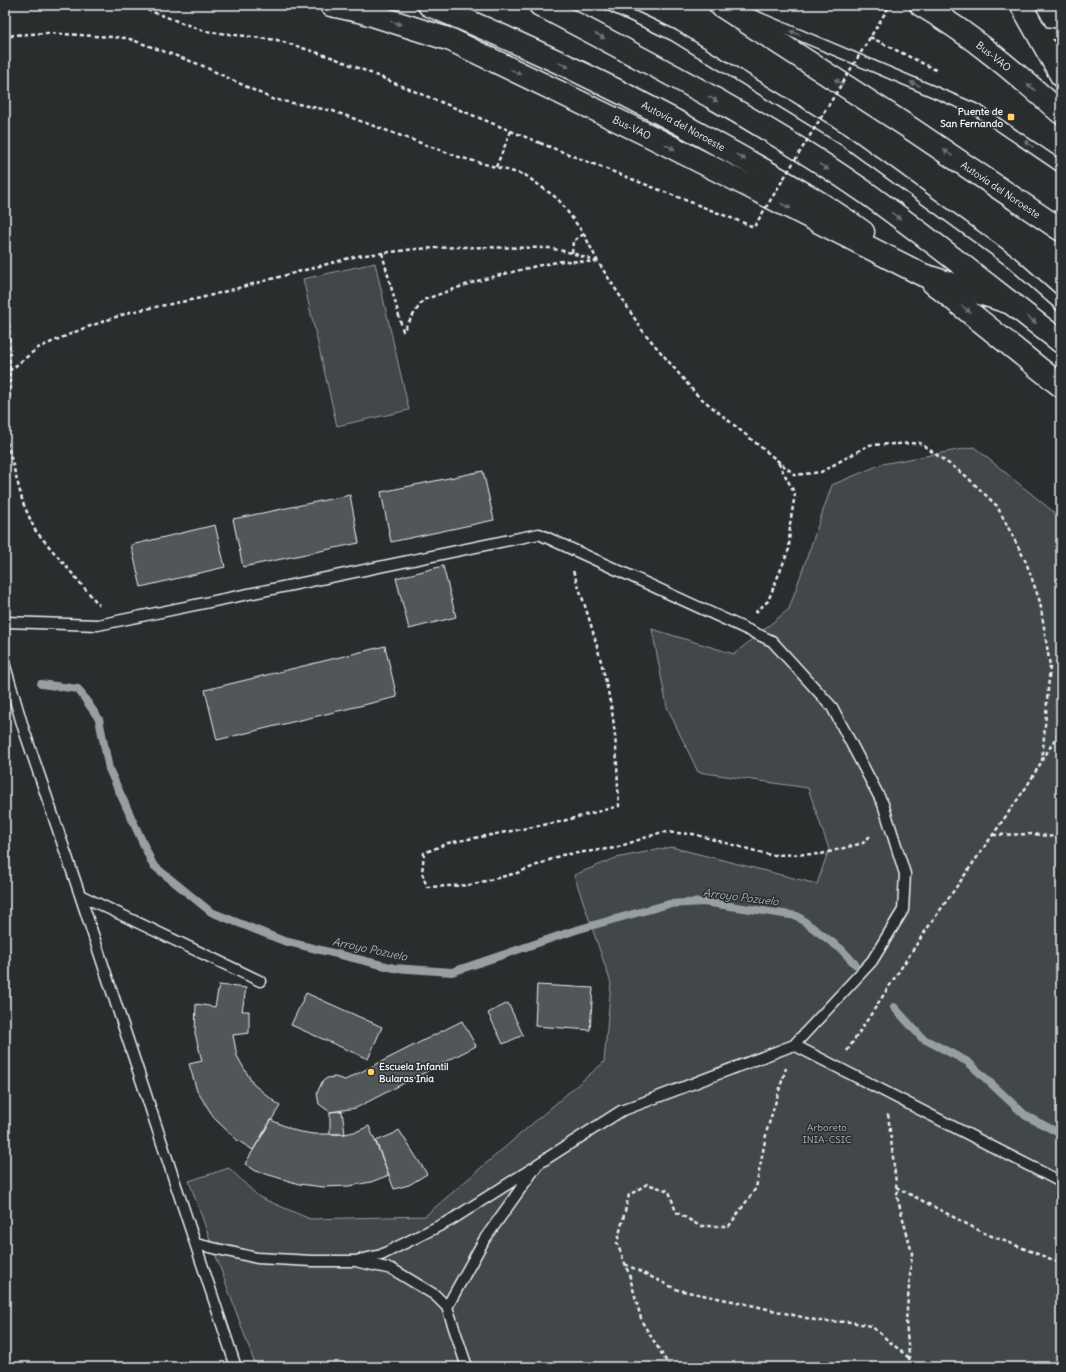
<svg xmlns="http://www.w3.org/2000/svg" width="1066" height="1372" font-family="Delius,sans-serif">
	<rect width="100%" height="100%" fill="#2a2d2e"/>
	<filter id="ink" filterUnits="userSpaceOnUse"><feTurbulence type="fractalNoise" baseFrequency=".025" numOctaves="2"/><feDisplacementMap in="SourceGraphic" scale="8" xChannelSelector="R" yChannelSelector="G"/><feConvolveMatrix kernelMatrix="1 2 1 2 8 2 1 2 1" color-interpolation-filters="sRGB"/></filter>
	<g filter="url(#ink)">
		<!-- green -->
		<path fill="#424648" stroke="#959ca0" d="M375,263l34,147 -72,16 -34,-147z
			M974,447l87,71v849h-805l-67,-186 40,-13 30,29 51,22 115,-3 179,-154 7,-79 -37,-108 42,-17 55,-11 146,37 12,-35 -21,-61 -110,-16 -31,-65 -15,-78 82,25 55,-45 43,-124 50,-21z"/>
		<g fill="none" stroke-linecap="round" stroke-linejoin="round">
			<!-- stream -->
			<path stroke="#989fa3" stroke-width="8" d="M41,684l37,5 21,30 10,50 44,96 58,47 73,29 110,27 58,4 124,-42 57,-16 36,-10 34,-2 94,14 44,33 14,15
				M894,1007l28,31 46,24 58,54 35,18"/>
		</g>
		<!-- building -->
		<path fill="#535759" stroke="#e8f1f8" d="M483,471l11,49 -103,22 -10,-50z
			M350,495l9,48 -116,24 -10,-48z
			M215,525l10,42 -84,20 -10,-42z
			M443,566l13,51 -47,12 -13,-51z
			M385,646l12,51 -180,43 -12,-50z
			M219,985l27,3 -4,23h7v22l-16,2 4,21 16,28 27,22 -27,44 -16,-10 -22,-21 -18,-28 -8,-27 13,-3 -7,-28 1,-29 19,3z
			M537,985l56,3 -3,42 -55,-4z
			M306,993l76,34 -14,32 -77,-34z
			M508,1003l15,32 -20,9 -15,-31z
			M462,1021l14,25 -120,62 -26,4 -11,-8 -2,-11 5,-11 5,-4 8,-1 10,3z
			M342,1111l3,23h-15v-22z
			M271,1120l25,11 17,3h32l13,-3 11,-5 20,49 -18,7 -22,4 -26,1 -24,-3 -43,-13 -11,-7z
			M399,1130l28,44 -18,11 -15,4 -18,-48 17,-7z"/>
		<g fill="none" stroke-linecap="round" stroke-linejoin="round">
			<!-- lane casing -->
			<g stroke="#e8f1f8" stroke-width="13">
				<path id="lane" d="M609,5l64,30 171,105 167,122 50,44
					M750,14l227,96 84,57
					M1035,31l26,4
					M5,622l93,3 441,-91 233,107 60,66 51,97 22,70 -2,36 -31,51 -78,84 -173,66 -83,53 -54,76 -37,67 20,60
					M5,666l18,61 57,168 180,86
					M80,895l156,472
					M794,1045l267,137
					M196,1244l61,14 55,3h43l26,-6 70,-35 82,-52
					M359,1262l33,7 43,26 12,12"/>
			</g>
			<!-- street casing -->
			<g stroke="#e8f1f8" stroke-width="24">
				<path id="street" d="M1021,5l40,71"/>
			</g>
			<!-- highway casing -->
			<g stroke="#e8f1f8" stroke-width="25">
				<g id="highway">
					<path id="s1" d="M331,5l32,7 88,28 201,97 271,138 88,28"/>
					<path id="s2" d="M429,5c106,43 208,93 308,150 42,24 86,48 126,77"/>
					<path d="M540,5c110,58 223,116 325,187 67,48 131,100 196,150"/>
					<path id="s3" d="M720,5l190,123 151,102"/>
					<path id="s4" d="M921,5c51,30 96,69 140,108"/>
					<path d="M933,283l128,103"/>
				</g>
			</g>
			<!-- path -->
			<path stroke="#e8f1f8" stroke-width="2.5" stroke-dasharray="4 3" stroke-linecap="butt" d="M134,5l70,26 73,9 57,18 206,85
				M870,37l68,34
				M5,41l8,-6 35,-2 79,5 74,27 71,34 61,12 126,46 66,18 33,24 26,35 14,28 44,68 54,64 99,81 26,-3 48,-27 51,-2 46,33 31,30 29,56 14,40 10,64 -8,95
				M496,167l15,-36
				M382,253l21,78 20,-31 54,-19 59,-15 27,-5 33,1
				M572,253l1,-12 11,-7
				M5,296l4,30 1,66 -5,43 18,68 12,27 64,75
				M9,371l29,-23 44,-19 48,-17 71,-14 156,-42 59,-7 41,-2 92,1 23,5 26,9
				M573,571c16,44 29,89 38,135 6,33 6,67 8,100l-60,16 -111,21 -24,10 -2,20 5,14 43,-2 47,-12 45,-18 53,-7 47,-16 31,2 77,21 51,-1 42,-11 9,-9
				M755,613l13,-12 21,-52 1,-25 5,-30 -17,-32
				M993,835l40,-1 28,4
				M847,1051l75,-115 105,-150 34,-57
				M888,1114l10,86 14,53 -6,68 4,46
				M896,1187l88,46 77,30
				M625,1264l53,26 64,13 77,18 32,1 20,4 38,32
				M670,1367l-28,-45 -13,-48 -12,-31 12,-48 18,-11 22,7 7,21 24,14h29l27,-38 11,-58 19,-62"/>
			<!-- lane -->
			<use href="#lane" stroke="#2a2d2e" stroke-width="10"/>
			<!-- street -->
			<use href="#street" stroke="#2a2d2e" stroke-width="21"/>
			<!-- highway -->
			<use href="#highway" stroke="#2a2d2e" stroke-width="22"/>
			<!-- path-bridge -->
			<path stroke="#e8f1f8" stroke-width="2.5" stroke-dasharray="4 3" stroke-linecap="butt" d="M540,143l214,84 136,-222"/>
		</g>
		<!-- one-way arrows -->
		<defs><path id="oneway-solid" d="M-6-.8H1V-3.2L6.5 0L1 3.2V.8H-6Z"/></defs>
		<g fill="#6c7275">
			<use href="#oneway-solid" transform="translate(396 23) rotate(18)"/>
			<use href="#oneway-solid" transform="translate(795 33) rotate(-157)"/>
			<use href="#oneway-solid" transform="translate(600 36) rotate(28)"/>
			<use href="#oneway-solid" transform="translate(564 65) rotate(25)"/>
			<use href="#oneway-solid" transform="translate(516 72) rotate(26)"/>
			<use href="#oneway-solid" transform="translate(839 82) rotate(-147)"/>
			<use href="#oneway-solid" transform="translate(915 84) rotate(-157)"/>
			<use href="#oneway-solid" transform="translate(1031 87) rotate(-140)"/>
			<use href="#oneway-solid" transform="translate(713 99) rotate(29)"/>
			<use href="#oneway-solid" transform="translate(1029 144) rotate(-145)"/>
			<use href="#oneway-solid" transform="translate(670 147) rotate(27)"/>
			<use href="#oneway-solid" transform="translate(948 153) rotate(-146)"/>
			<use href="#oneway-solid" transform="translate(741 157) rotate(30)"/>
			<use href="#oneway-solid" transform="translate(824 167) rotate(33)"/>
			<use href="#oneway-solid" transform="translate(786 206) rotate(27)"/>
			<use href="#oneway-solid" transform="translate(896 216) rotate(37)"/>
			<use href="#oneway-solid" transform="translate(966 309) rotate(38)"/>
			<use href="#oneway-solid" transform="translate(1032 320) rotate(38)"/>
		</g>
	</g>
	<!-- markers -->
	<g fill="#ffd166" stroke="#2a2d2e" stroke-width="1.5">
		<rect x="1007" y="113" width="8" height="8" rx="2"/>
		<circle cx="371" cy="1072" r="4"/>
	</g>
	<g text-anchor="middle" stroke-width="3" stroke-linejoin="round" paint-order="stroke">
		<!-- street labels -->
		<g font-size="10" fill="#e8f1f8" stroke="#2a2d2e">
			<text dy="4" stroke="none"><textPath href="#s4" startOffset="89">Bus-VAO</textPath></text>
			<text dy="4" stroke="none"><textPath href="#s2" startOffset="282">Autovía del Noroeste</textPath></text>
			<text dy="4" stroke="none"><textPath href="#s1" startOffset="326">Bus-VAO</textPath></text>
			<text dy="4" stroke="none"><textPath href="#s3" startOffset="336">Autovía del Noroeste</textPath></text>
		</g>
		<!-- poi labels -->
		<g font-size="10" font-weight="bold" fill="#e8f1f8" stroke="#2a2d2e" text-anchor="end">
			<text x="1003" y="115">Puente de<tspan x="1003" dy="12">San Fernando</tspan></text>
			<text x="379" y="1070" text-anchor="start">Escuela Infantil<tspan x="379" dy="12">Bularas Inia</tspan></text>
		</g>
		<!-- park labels -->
		<g font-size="10" fill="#aeb5ba" stroke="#2a2d2e">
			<text x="827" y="1131">Arboreto<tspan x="827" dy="12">INIA-CSIC</tspan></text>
		</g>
		<!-- water labels -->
		<g font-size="11" font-style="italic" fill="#acb3b9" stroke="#2a2d2e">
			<text transform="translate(741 897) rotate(7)" y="4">Arroyo Pozuelo</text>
			<text transform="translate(370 949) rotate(12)" y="4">Arroyo Pozuelo</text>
		</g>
	</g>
	<!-- margin -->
	<rect width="1066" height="1372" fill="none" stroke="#2a2d2e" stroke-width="20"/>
	<rect x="10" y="10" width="1046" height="1352" fill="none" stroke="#e8f1f8" stroke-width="1.5" filter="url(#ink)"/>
</svg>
